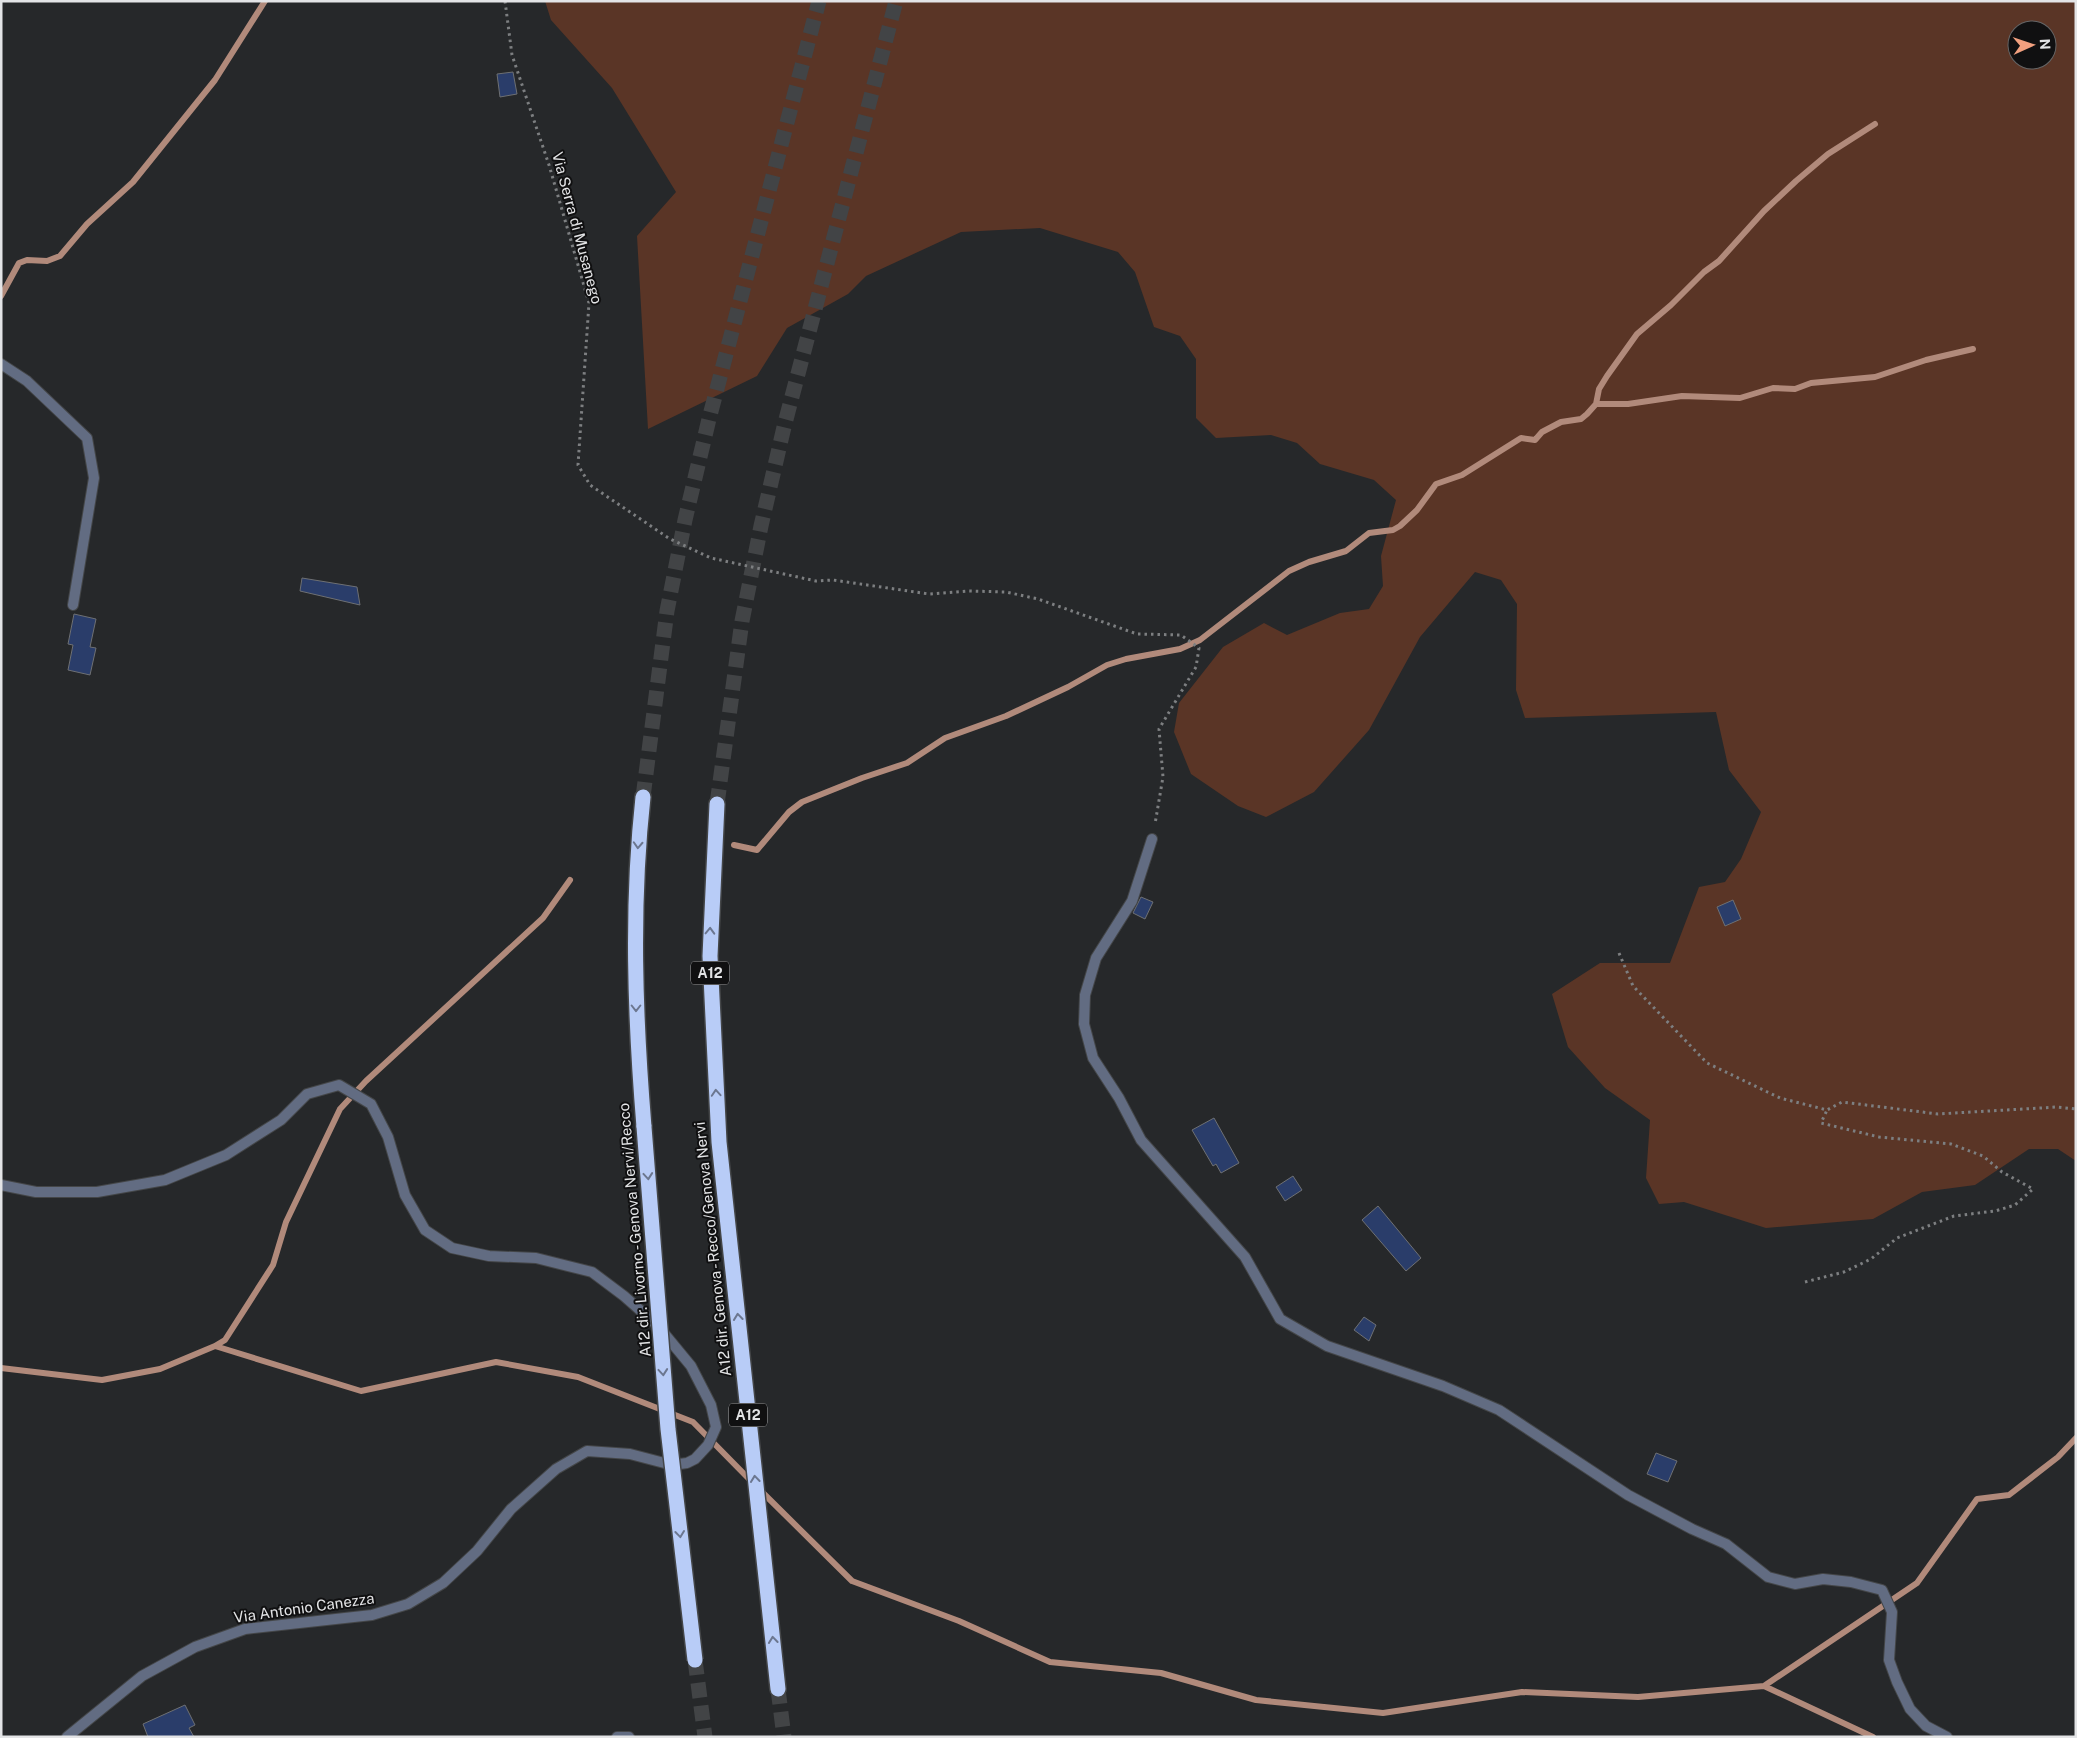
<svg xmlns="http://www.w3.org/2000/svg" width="2077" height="1738" font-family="'Public Sans',sans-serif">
	<rect width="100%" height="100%" fill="#26282a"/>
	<!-- green -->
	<path fill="#5a3526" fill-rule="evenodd" d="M545,1h1531v1160l-18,-12h-29l-54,36 -53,7 -49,27 -107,9 -82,-26 -25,2 -13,-26 4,-58 -45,-32 -37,-41 -16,-53 48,-31h70l29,-76 26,-5 16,-23 20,-47 -32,-42 -13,-58 -191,6 -9,-28 1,-86 -16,-24 -26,-8 -55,65 -51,93 -55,62 -48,25 -28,-11 -47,-32 -17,-42 5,-29 44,-56 41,-24 23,12 53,-22 29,-4 14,-23 -2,-30 15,-56 -22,-20 -54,-16 -23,-21 -26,-8 -55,3 -20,-20v-59l-16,-23 -26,-9 -19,-55 -17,-20 -78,-24 -79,4 -95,44 -18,18 -61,34 -30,48 -109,53 -11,-193 39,-44 -64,-104 -61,-68zM2017,30h30v30h-30z"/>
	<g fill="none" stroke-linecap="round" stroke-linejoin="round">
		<!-- stream -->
		<path stroke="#b18a7b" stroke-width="6" d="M1,296l18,-33 8,-3 20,1 13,-5 27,-32 46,-42 82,-102 50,-79
			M1596,404h32l54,-8 58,2 33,-10 22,1 16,-6 64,-6 51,-17 47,-11
			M734,845l23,5 32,-38 13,-10 60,-24 45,-15 38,-25 61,-22 62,-29 39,-22 19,-6 54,-10 20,-9 89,-69 20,-9 37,-11 23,-18 24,-3 7,-4 17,-16 19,-26 26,-9 59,-37 14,2 7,-8 19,-10 20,-3 6,-5 9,-10 3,-15 8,-13 30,-42 34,-29 33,-33 15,-11 45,-50 32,-30 32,-27 47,-30
			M215,1346l10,-6 48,-75 13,-43 54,-113 26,-28 177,-163 27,-38
			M1,1368l101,12 58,-11 55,-23 146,45 135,-29 82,15 115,45 60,61
			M760,1490l92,91 107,40 91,41 111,11 95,27 127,13 139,-21 116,5 126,-11 153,-103 60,-84 32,-4 49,-38 18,-19
			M1764,1686l109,51"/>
	</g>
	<!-- building -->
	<path fill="#2a3d6a" stroke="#6e7073" d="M513,72l4,22 -17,3 -3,-23z
		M302,578l55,9 3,18 -60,-14z
		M74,614l22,5 -6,28 6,1 -6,27 -22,-5 5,-25 -5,-1z
		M1141,897l12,5 -8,17 -12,-6z
		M1733,900l8,19 -16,7 -8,-19z
		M1214,1118l25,45 -18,10 -5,-9 -3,2 -21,-36z
		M1293,1176l9,14 -17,11 -9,-14z
		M1378,1206l43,52 -15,13 -44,-51z
		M1364,1317l12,8 -7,16 -15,-11z
		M1656,1453l21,8 -9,21 -21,-8z
		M185,1705l10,20 -6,3 5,9h-46l-5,-13z"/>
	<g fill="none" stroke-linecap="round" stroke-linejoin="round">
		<!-- motorway-tunnel -->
		<path stroke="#424446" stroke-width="15" stroke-dasharray="15 8" stroke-linecap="butt" d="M643,797l24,-186 18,-91 24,-101 110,-418
			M717,804l25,-183 19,-95 23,-99 112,-426
			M695,1660l10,77
			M778,1689l6,48"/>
		<!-- pedestrian casing -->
		<g stroke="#444648" stroke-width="12">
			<path id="pedestrian" d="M1152,839l-20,62 -36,57 -11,37 -1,29 9,34 26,40 22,42 104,117 35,62 47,27 116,40 56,24 129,85 64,34 34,15 42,33 27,7 28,-5 28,3 31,8 10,22 -3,48 8,22 13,27 16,17 21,11"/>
		</g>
		<!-- minor casing -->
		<g stroke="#444648" stroke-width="12">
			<path id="minor" d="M1,364l26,17 60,57 7,40 -21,127"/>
		</g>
		<!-- tertiary casing -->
		<g stroke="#444648" stroke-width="12">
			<path id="tertiary" d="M1,1185l35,7h61l68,-12 61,-25 55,-35 26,-26 32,-9 32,19 17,33 17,58 20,35 27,18 37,8 47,2 56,14 32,24 34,30 33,40 20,39 5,22 -8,18 -13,14 -8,4 -15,2 -42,-11 -43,-3 -31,18 -45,40 -34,42 -34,32 -35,21 -36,11 -127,14 -50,18 -53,29 -75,61
				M617,1737h12"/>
		</g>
		<!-- motorway casing -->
		<g stroke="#444648" stroke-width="18">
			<path id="motorway" d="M643,797c-12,110 -8,220 1,330
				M717,804l-7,152 9,186 59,547"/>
		</g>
		<!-- path -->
		<path stroke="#7d7f81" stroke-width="3" stroke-dasharray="2.5 4" stroke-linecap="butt" d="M505,1l7,54 37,110 40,138 -11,162 12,20 80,54 41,19 105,23 17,-1 96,14 40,-3 37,1 32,7 99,35 44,1 18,13 -3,19 -37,62 4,48 -8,47
			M1619,953l14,33 74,77 73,35 47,12 15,-8 96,12 119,-7 19,2
			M1805,1282l39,-10 27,-13 26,-21 57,-22 41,-5 20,-6 18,-16 -31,-17 -19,-16 -32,-12 -72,-7 -58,-14 6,-13"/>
		<!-- pedestrian -->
		<use href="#pedestrian" stroke="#626c82" stroke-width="10"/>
		<!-- minor -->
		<use href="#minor" stroke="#626c82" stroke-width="10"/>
		<!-- tertiary -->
		<use href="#tertiary" stroke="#626c82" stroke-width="10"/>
		<!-- motorway -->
		<use href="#motorway" stroke="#b8ccf7" stroke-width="15"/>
		<!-- motorway-bridge casing -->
		<g stroke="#444648" stroke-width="18" stroke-linecap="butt">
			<path id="motorway-bridge" d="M644,1127l24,302 27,231"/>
		</g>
		<!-- motorway-bridge -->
		<use href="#motorway-bridge" stroke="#b8ccf7" stroke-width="15"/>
	</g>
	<!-- one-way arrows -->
	<defs><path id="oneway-chevron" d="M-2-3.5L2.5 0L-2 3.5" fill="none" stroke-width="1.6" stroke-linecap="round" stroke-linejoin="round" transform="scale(1.25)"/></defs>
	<g stroke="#6c7790">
		<use href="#oneway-chevron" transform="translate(638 845) rotate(93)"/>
		<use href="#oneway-chevron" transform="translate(710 931) rotate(-88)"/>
		<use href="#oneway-chevron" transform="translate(636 1008) rotate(90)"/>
		<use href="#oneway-chevron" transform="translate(716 1093) rotate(-94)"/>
		<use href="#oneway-chevron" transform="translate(648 1176) rotate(85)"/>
		<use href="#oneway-chevron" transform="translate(738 1317) rotate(-96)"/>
		<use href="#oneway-chevron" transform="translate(663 1372) rotate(85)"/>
		<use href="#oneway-chevron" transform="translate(755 1479) rotate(-96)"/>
		<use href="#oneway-chevron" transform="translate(680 1534) rotate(83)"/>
		<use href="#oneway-chevron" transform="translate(773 1640) rotate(-96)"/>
	</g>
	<g text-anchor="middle" stroke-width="4" stroke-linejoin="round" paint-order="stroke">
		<!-- shield labels -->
		<g fill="#101011" stroke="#a4a4a6" stroke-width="1">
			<rect x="691" y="961.5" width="38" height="23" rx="4"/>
			<rect x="729" y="1403.5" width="38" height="23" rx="4"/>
		</g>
		<g font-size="14" font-weight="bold" fill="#e3e4e6">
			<text x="710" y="978">A12</text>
			<text x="748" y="1420">A12</text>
		</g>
		<!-- street labels -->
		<g font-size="15" fill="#e3e4e6" stroke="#101011">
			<text transform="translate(577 228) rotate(75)" y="5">Via Serra di Musanego</text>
			<text transform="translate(635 1230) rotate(-95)" y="5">A12 dir. Livorno - Genova Nervi/Recco</text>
			<text transform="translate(713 1249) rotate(-96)" y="5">A12 dir. Genova - Recco/Genova Nervi</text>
			<text transform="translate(304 1608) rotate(-8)" y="5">Via Antonio Canezza</text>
		</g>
	</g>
	<!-- border -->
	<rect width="2077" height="1738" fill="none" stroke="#e3e4e6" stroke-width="5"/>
	<!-- north arrow -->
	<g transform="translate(2032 45) rotate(87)"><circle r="24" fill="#101011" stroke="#646566"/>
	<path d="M0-4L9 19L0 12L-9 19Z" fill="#f2a07f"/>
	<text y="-8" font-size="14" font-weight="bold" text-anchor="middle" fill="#e3e4e6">N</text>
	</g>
</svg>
